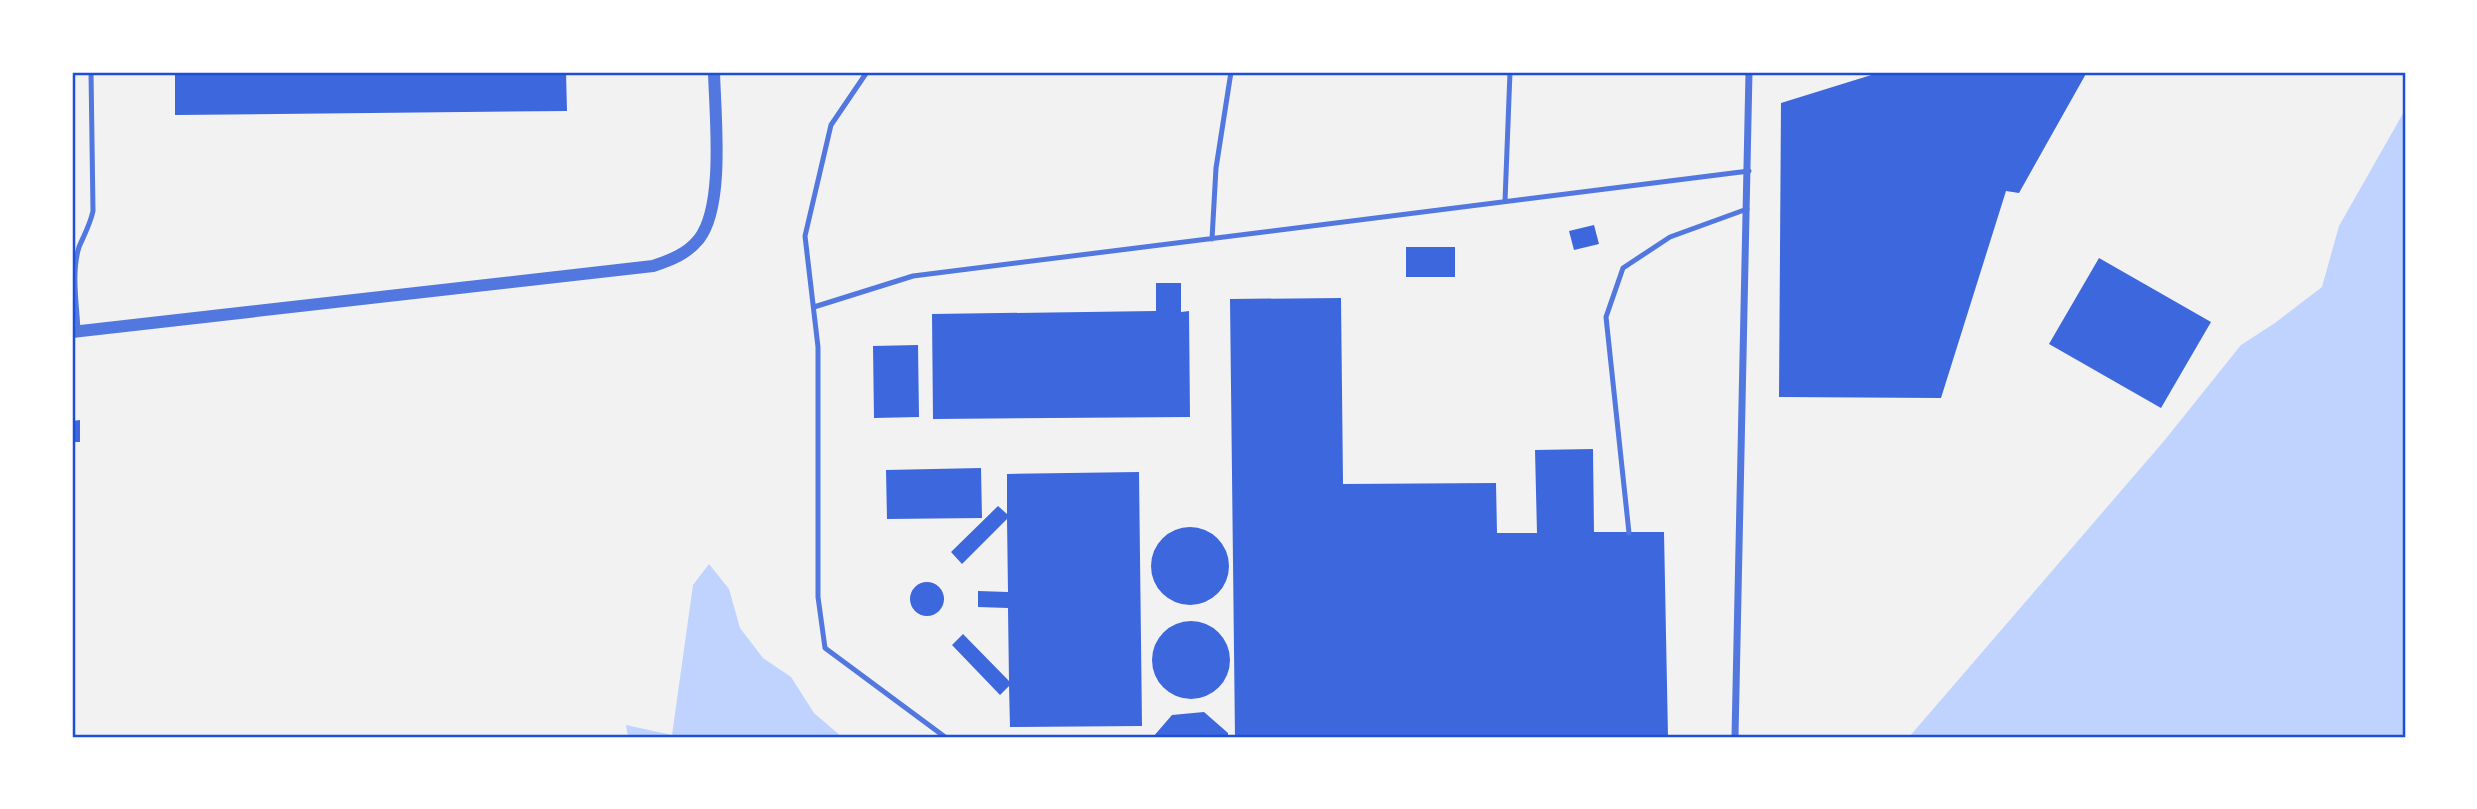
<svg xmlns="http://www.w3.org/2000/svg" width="2477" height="809" font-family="'Libre Baskerville',serif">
	<rect width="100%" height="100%" fill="#f2f2f2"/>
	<!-- water -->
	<path fill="#bfd3fe" d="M2405,110v627h-496l255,-296 77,-96 34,-22 47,-36 17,-61z
		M709,564l20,25 11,39 23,30 28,19 23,36 28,24h-214l-2,-12 46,10 21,-150z"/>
	<!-- building -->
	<path fill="#3d67dc" d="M175,72h391l1,39 -392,4z
		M1881,72h206l-68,121 -13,-2 -65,207 -162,-1 2,-294z
		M1594,225l5,19 -25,6 -5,-19z
		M1406,247h49v30h-49z
		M2099,258l112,64 -50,86 -112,-64z
		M1156,283h25v29l8,-1 1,106 -257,2 -1,-105 224,-3z
		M1341,298l2,186 153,-1 1,50h40l-2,-83 58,-1 1,83h70l4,205h-433l-5,-438z
		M918,345l1,72 -45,1 -1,-72z
		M80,420v22h-8v-21z
		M981,468l1,50 -95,1 -1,-49z
		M1139,472l3,254 -132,1 -1,-41 -9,9 -48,-50 11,-11 46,47 -1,-73 -30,-1v-16l30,1 -1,-73 -45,45 -11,-12 47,-46 9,8v-40z
		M1151 566a39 39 0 1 1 78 0a39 39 0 1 1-78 0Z
		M910 599a17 17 0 1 1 34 0a17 17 0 1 1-34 0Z
		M1152 660a39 39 0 1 1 78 0a39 39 0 1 1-78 0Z
		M1204,712l24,21v4h-75l19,-22z"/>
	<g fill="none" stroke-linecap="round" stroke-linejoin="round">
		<!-- service -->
		<path stroke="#5277de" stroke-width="5" d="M867,72l-36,53 -26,111 13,111v250l7,51 120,89
			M1505,201l5,-129
			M1212,239l4,-71 15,-96
			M814,307l99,-31 836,-105
			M78,331c-1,-26 -7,-58 1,-84 5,-12 11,-22 14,-36l-2,-139
			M1629,533l-23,-216 17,-49 47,-31 77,-28"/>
		<!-- minor -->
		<path stroke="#5277de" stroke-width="7" d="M1735,737l14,-665"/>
		<!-- tertiary -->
		<path stroke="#5277de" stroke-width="12" d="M72,332l581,-66c18,-6 34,-12 46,-27 26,-33 16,-125 15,-167"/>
	</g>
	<!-- border -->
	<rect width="2477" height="809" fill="none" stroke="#ffffff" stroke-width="147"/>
	<rect x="74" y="74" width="2330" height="662" fill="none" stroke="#1d4ed8" stroke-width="2.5"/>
</svg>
